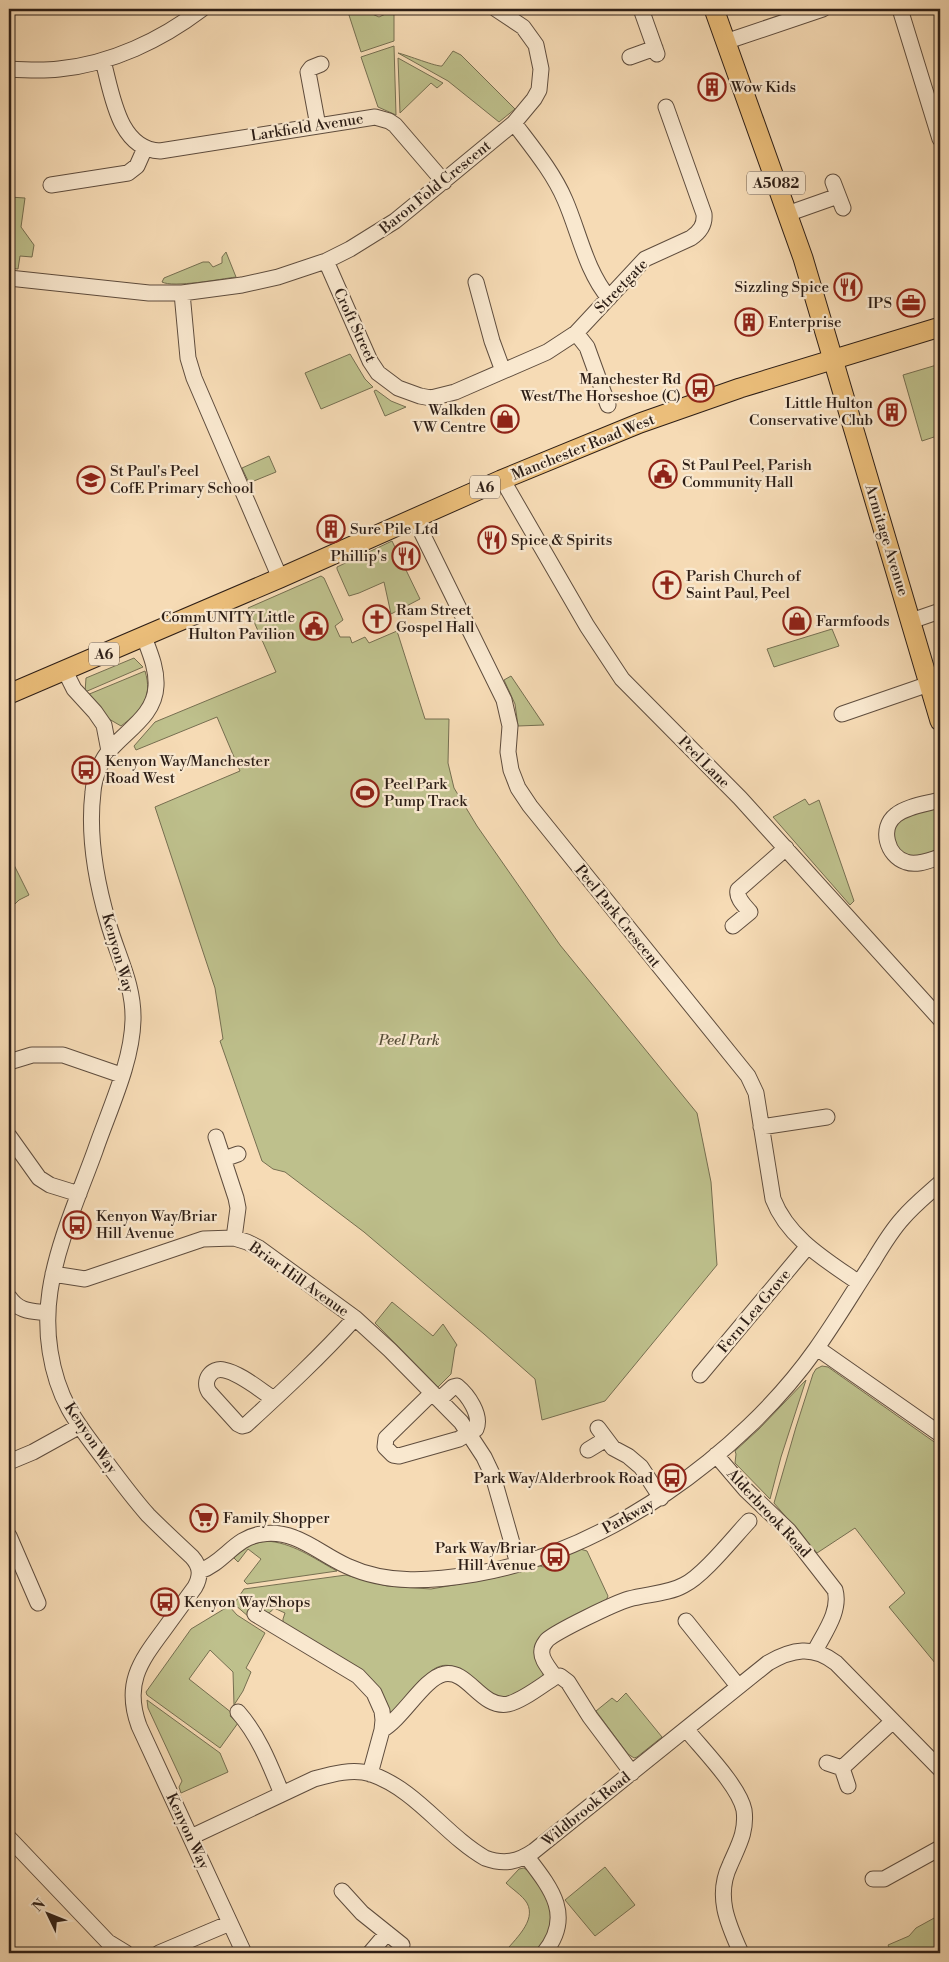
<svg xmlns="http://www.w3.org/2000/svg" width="949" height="1962" font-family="'Libre Bodoni',serif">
	<rect width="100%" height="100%" fill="#f6dbb5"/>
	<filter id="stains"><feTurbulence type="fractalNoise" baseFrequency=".004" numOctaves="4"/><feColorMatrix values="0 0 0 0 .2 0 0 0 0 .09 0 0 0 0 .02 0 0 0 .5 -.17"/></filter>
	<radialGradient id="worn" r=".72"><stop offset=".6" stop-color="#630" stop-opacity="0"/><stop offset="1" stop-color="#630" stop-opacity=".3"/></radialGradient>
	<!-- green -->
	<path fill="#bec08c" stroke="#766f51" d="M347,9h14l18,8 15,-7v31l-33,11z
		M394,46l2,69 -18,-8 -17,-50z
		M453,51l8,4 54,54 -16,13 -51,-41 -50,-28c9,2 39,14 44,13z
		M398,58l45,25 -6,5 -6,-5 -31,30z
		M9,197l16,1 -4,29 13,18 -2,12 -12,-1 -2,13 -9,-1z
		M226,252l10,25c-15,2 -63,11 -74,5l2,-4 39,-16h6l4,5 9,-4v-6z
		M350,354l15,25 8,8 -52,22 -16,-36z
		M940,364v71l-18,6 -19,-66z
		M376,390l15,11 15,6 -21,9 -11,-25z
		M269,456l7,16 -27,11 -7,-15z
		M392,541l28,58 -29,15 -7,-32 -25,11 -10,3 -12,-27v-2z
		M321,576l3,2 19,42 -8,6 5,11h10l2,6 13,-6 4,6 28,-12 28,88h24l-1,44 6,25 23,38 83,119 137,168 14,69 6,83 -112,136 -63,19 -7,-41 -51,-45 -120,-102 -79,-60 -12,-3 -11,-8 -42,-120 3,-2 -8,-51 -60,-181 85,-36 -23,-54 -81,33 -2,-4 21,-24 121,-50 -28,-64z
		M832,629l7,17 -65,21 -7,-18z
		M134,658l9,9 -58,25 1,-14z
		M145,671c8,26 -3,39 -24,55l-12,-7 -22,-24z
		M511,676l33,49 -26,1 -3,-22 -11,-24z
		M805,799l4,6 10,-5 35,101 -4,4 -77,-88z
		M940,805v46l-25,8 -17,-9c-15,-35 16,-37 42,-45z
		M9,855l20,40 -10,5 -10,10z
		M392,1302l41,34 10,-12 14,21 -2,3 -4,26 -13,13 -63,-64z
		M822,1366l6,1 112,79v223l-51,-62 16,-14 -50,-65 -38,25 -43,-50 22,-76 17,-53 3,-5z
		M806,1380l-25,77 -11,42 -35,-36 1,-9 -1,-3 24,-22z
		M265,1541c27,1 48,17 72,30l-90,13 -3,-3 17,-22 -13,-10 -10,13 -4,-4v-3l16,-10z
		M580,1549l7,2 21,45 -3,7 -61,32 -1,40 -3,4c-9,6 -22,17 -33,18 -30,3 -47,-50 -77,-25l-32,38 -4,3 -4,-1 -107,-88v-5l2,-6 -11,-5c-5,8 -15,7 -25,9l-15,-13 10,-15 102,-14 41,11 44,3 68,-12 39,-12 5,2 10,-3 2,-5z
		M229,1606l8,9 28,18 -19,35 5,4 -8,19 -9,14 -1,-33 -23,-22 -21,29 43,34 -2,3 8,7 -18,25 -73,-53 -1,-3 45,-63z
		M626,1693l36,44 -25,20 -3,1 -6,-4 -32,-43 16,-13 5,4z
		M147,1700l73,53 8,19 -47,21 -2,-6 3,-6 -34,-73z
		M605,1867l30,38 -40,31 -30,-36z
		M524,1868l3,2 2,-2 20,27 4,30 -15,28h-34c10,-13 33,-32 23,-50 -5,-8 -15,-14 -21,-20l13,-14z
		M936,1917l4,9v27h-48l-4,-8 21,-9 7,-8z"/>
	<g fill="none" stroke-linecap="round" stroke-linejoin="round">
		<!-- minor casing -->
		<g stroke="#5f4d3e" stroke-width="17">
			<path id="minor" d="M641,9l16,45
				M900,9l40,130
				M725,42l98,-33
				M630,57l25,-9
				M103,61c9,32 15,88 57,90l215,-34 14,4 6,4 49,57
				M9,69c16,1 33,2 50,0 52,-5 102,-29 143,-60
				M514,123c18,24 39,49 51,77 14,32 21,71 44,98
				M318,126l-10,-54 3,-4 10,-4
				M833,182l10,26
				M51,185l77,-12 9,-7 8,-18
				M787,214l51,-18
				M326,261l44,100 8,12 20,15 22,8 11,2 24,-6 92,-40 29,-19
				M9,278l140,15h33l60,-8 36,-8 48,-16 24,-12 45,-28 22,-18 97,-80 20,-24 5,-9 2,-21 -5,-24 -13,-18 -27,-18
				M476,282l16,59 11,30
				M182,293l6,65 6,20 86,200
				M608,405l-21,-58 -11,-14 69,-74 46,-21c9,-6 14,-13 13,-24l-38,-107
				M502,479l85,147 35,53 118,119 200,221
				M415,519l89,181 6,26 -2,26 3,18 7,18 12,18 218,270 8,17 17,106c15,39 53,61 86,84
				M911,621l29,-10
				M144,637c6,16 13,32 12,49 -1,29 -29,44 -46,64 -9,10 -16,28 -17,42 -5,42 3,89 15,130 9,33 26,62 25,98 -1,43 -24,90 -38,131 -16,44 -38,93 -45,140 -6,39 0,83 19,118 10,18 23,34 35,50 14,19 28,38 44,56 14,14 29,28 44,42 9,10 9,19 3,30 -11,15 -21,29 -32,44 -24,32 -39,54 -24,95l105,227
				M65,671l9,18 21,23 9,13 5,26
				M842,714l87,-30
				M940,800c-14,4 -33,6 -44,15 -17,13 -9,41 10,47 11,4 24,-2 34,-5
				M733,926l17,-14c-5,-6 -14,-14 -12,-22l48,-42
				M9,1062l23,-7h31l58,20
				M761,1127l66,-10
				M9,1136l30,42 11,7 29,9
				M216,1137l20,61 2,10 -4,30
				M224,1159l14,-5
				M53,1274l32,5 118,-40 31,-1 13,4 12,6 96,70 35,32 71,72 23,35 9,19 25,88
				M9,1297c10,15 22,14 39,16
				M817,1348l123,86
				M700,1375l108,-129
				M432,1393l-46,45 -1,9 8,8 6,1 60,-17 17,-10c6,-14 -8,-34 -19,-43l-4,1 -14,13
				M274,1399c-14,-9 -34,-26 -50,-29 -13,-3 -22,11 -15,22l29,32 4,2 4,-1c37,-34 75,-69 109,-107
				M598,1428l15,20 15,8 13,11 20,31
				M588,1450l18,-11
				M716,1455l29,34 44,42 46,59c6,21 -11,43 -20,61
				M9,1462l24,-10 47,-26
				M9,1536l29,67
				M200,1571c24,-8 35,-34 62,-37 34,-5 56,19 85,32 41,19 85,15 128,8 129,-21 266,-119 341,-225 20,-28 37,-57 56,-86 9,-15 19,-32 31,-45 11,-13 25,-24 37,-35
				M255,1614l103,62 16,17 8,18 1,9 -1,10 -12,44
				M686,1621l52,65
				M238,1712c21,24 32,53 44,82
				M686,1729c16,20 53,57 58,81 3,22 -6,36 -14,55 -15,31 -2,59 11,88
				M382,1730c21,-12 42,-52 62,-56 24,-5 37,35 64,30 14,-3 34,-19 47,-27
				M827,1763l15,5 6,18
				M842,1768l51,-47
				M632,1773l-42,-56 -22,-35 -8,-6 -5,1c-5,-8 -15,-18 -13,-27 0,-4 3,-7 5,-10 10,-9 68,-37 82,-41 17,-5 39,-5 55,-14 19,-9 49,-47 65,-64
				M191,1837l123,-58c18,-5 39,-11 57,-5 46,16 74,61 114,84 19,7 33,4 49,-7l234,-188c24,-14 45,-18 68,0l104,106
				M9,1838l99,104 18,11
				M527,1857c24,31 47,59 17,96
				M873,1879h11l56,-31
				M342,1891l20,22 40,32
				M159,1953l71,-30
				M370,1953l17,-20"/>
		</g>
		<!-- major casing -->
		<g stroke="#2d1e16" stroke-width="21">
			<path id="major" d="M714,9l89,249 137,463
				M9,694l271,-116 221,-98 139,-57 100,-35 200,-61"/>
		</g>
		<!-- minor -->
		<use href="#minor" stroke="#f9e8cf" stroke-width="15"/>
		<!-- major -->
		<use href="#major" stroke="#ebbe7a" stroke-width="19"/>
	</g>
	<!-- icons -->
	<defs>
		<g id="building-ring" transform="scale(1.4375)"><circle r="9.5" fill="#f9e8cf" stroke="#8f2418" stroke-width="1.5"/><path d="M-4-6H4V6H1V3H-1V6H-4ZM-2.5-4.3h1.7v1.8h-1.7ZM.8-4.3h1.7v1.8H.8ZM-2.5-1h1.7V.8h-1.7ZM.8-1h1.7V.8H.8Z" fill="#8f2418"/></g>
		<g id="restaurant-ring" transform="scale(1.4375)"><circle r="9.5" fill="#f9e8cf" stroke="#8f2418" stroke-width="1.5"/><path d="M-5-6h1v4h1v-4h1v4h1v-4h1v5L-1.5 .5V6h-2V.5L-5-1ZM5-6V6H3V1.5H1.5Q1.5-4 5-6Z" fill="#8f2418"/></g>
		<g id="office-ring" transform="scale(1.4375)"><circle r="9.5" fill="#f9e8cf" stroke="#8f2418" stroke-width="1.5"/><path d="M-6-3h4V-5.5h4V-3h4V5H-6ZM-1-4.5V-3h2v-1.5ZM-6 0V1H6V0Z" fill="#8f2418"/></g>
		<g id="bus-ring" transform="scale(1.4375)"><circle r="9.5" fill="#f9e8cf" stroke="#8f2418" stroke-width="1.5"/><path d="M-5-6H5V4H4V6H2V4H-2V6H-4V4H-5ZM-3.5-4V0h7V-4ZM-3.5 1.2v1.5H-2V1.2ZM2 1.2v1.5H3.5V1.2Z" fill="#8f2418"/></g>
		<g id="shop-ring" transform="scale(1.4375)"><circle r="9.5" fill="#f9e8cf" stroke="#8f2418" stroke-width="1.5"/><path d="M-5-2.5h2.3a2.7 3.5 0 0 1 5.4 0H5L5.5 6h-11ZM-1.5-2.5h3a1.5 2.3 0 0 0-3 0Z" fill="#8f2418"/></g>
		<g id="civic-ring" transform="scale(1.4375)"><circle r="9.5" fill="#f9e8cf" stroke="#8f2418" stroke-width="1.5"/><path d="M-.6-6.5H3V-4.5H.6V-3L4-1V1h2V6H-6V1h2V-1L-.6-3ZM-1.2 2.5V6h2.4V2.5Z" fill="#8f2418"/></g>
		<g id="school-ring" transform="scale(1.4375)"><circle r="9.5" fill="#f9e8cf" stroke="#8f2418" stroke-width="1.5"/><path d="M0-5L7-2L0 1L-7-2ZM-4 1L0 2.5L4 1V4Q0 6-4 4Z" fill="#8f2418"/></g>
		<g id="church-ring" transform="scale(1.4375)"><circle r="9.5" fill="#f9e8cf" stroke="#8f2418" stroke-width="1.5"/><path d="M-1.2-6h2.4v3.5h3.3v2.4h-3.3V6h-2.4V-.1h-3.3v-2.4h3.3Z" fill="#8f2418"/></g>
		<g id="stadium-ring" transform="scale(1.4375)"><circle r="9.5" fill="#f9e8cf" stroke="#8f2418" stroke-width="1.5"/><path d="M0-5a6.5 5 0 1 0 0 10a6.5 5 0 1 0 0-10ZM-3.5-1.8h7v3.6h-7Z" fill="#8f2418"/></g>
		<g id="supermarket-ring" transform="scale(1.4375)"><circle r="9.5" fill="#f9e8cf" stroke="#8f2418" stroke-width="1.5"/><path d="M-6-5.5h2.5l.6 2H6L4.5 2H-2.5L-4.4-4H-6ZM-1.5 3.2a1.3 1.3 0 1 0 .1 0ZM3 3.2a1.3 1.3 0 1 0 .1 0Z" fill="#8f2418"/></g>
	</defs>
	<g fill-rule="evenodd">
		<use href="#building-ring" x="712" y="87"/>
		<use href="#restaurant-ring" x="848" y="287"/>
		<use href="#office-ring" x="911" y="303"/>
		<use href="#building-ring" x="749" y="322"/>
		<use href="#bus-ring" x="700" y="388"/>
		<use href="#building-ring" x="892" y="412"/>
		<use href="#shop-ring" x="505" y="419"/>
		<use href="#civic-ring" x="663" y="474"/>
		<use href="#school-ring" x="91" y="480"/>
		<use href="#building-ring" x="331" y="529"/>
		<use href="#restaurant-ring" x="492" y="540"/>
		<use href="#restaurant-ring" x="406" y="556"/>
		<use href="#church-ring" x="667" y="585"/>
		<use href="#church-ring" x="377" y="619"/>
		<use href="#shop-ring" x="797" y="621"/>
		<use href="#civic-ring" x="314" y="626"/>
		<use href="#bus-ring" x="86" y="770"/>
		<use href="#stadium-ring" x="365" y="793"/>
		<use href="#bus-ring" x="77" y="1225"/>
		<use href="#bus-ring" x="672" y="1478"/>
		<use href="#supermarket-ring" x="204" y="1518"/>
		<use href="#bus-ring" x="555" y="1557"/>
		<use href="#bus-ring" x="165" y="1602"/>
	</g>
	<g text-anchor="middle" stroke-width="4.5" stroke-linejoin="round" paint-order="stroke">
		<!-- shield labels -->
		<g fill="#f9e8cf" stroke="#6a5b4e" stroke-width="1">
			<rect x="747" y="171.5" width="58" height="23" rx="4"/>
			<rect x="470" y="475.5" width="30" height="23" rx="4"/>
			<rect x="89" y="642.5" width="30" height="23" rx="4"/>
		</g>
		<g font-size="14" font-weight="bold" fill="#2d1e16">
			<text x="776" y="188">A5082</text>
			<text x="485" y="492">A6</text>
			<text x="104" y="659">A6</text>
		</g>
		<!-- poi labels -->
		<g font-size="15" fill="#2d1e16" stroke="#f9e8cf" text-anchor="start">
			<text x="731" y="92">Wow Kids</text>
			<text x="829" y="292" text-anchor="end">Sizzling Spice</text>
			<text x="892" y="308" text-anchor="end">IPS</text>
			<text x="768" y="327">Enterprise</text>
			<text x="681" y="384" text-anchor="end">Manchester Rd<tspan x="681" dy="17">West/The Horseshoe (C)</tspan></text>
			<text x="873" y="408" text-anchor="end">Little Hulton<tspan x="873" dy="17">Conservative Club</tspan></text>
			<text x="486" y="415" text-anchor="end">Walkden<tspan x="486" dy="17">VW Centre</tspan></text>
			<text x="682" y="470">St Paul Peel, Parish<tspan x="682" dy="17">Community Hall</tspan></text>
			<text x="110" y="476">St Paul's Peel<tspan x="110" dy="17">CofE Primary School</tspan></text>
			<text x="350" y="534">Sure Pile Ltd</text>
			<text x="511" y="545">Spice &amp; Spirits</text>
			<text x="387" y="561" text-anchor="end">Phillip's</text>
			<text x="686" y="581">Parish Church of<tspan x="686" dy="17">Saint Paul, Peel</tspan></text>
			<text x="396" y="615">Ram Street<tspan x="396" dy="17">Gospel Hall</tspan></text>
			<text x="295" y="622" text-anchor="end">CommUNITY Little<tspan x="295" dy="17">Hulton Pavilion</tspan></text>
			<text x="816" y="626">Farmfoods</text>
			<text x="105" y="766">Kenyon Way/Manchester<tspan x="105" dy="17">Road West</tspan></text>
			<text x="384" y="789">Peel Park<tspan x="384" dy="17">Pump Track</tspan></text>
			<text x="96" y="1221">Kenyon Way/Briar<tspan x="96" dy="17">Hill Avenue</tspan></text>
			<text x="653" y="1483" text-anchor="end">Park Way/Alderbrook Road</text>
			<text x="223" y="1523">Family Shopper</text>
			<text x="536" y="1553" text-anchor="end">Park Way/Briar<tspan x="536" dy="17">Hill Avenue</tspan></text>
			<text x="184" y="1607">Kenyon Way/Shops</text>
		</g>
		<!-- street labels -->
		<g font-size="15" fill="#2d1e16" stroke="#f9e8cf">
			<text transform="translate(307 127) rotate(-9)" y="5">Larkfield Avenue</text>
			<text transform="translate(435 187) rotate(-39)" y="5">Baron Fold Crescent</text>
			<text transform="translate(621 286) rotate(-46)" y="5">Streetgate</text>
			<text transform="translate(355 325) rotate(65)" y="5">Croft Street</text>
			<text transform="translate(583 447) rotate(-22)" y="5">Manchester Road West</text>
			<text transform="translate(887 540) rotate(73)" y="5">Armitage Avenue</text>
			<text transform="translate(704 762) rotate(45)" y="5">Peel Lane</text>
			<text transform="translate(618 916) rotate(51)" y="5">Peel Park Crescent</text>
			<text transform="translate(118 953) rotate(74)" y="5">Kenyon Way</text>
			<text transform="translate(299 1279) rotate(35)" y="5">Briar Hill Avenue</text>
			<text transform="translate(754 1311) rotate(-50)" y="5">Fern Lea Grove</text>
			<text transform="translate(91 1438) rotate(56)" y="5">Kenyon Way</text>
			<text transform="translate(769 1513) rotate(47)" y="5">Alderbrook Road</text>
			<text transform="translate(628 1516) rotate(-29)" y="5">Parkway</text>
			<text transform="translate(586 1809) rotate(-39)" y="5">Wildbrook Road</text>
			<text transform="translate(188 1831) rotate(65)" y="5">Kenyon Way</text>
		</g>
		<!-- park labels -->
		<g font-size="15" font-style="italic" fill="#584f39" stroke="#f9e8cf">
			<text x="409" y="1045">Peel Park</text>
		</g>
	</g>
	<!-- margin -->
	<rect width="949" height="1962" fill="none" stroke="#f6dbb5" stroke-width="30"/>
	<rect x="10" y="10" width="929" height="1942" fill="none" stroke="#2d1e16" stroke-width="2.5"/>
	<rect x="15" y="15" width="919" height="1932" fill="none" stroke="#2d1e16"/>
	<!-- north arrow -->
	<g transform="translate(48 1914) rotate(313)" stroke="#f9e8cf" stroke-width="4" paint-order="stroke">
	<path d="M0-4L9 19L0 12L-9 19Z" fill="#2d1e16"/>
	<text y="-8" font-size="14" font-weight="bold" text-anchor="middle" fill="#2d1e16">N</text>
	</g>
	<rect width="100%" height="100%" filter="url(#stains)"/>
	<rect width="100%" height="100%" fill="url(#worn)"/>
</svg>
